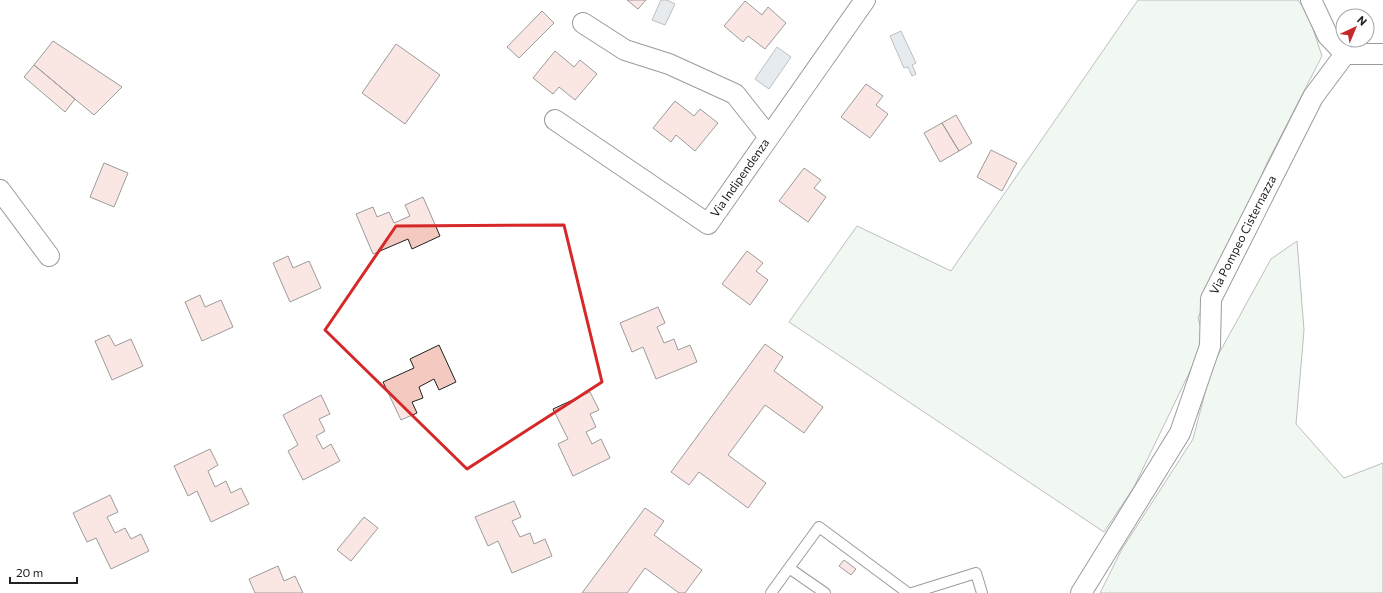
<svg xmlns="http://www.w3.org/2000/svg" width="1383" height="593" font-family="Commissioner,sans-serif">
	<rect width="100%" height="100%" fill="#fff"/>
	<!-- green -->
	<path fill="#e0efe3" stroke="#6f6f6f" d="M1138,0h160l10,14 14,42 -55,107 -69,155 5,17 -9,28 -60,124 -30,45 -315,-210 68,-96 94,45z
		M1297,241l7,89 -8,94 48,54 39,-15v130h-283l22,-44 71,-110 19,-73 59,-107z"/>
	<!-- water -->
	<path fill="#c7d3dd" stroke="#6f6f6f" d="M661,0h6l8,4 -10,21 -13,-5z
		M901,31l15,32 -4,2 4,9 -4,2 -4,-9 -4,1 -14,-32z
		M777,47l14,10 -22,32 -14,-10z"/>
	<!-- building -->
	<path fill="#f3c9c0" stroke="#222" d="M627,0h19l-8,9z
		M745,1l17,14 6,-8 18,16 -21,26 -17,-13 -5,6 -19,-16z
		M542,11l12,12 -35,35 -12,-11z
		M53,41l69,46 -28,28 -60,-50z
		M396,44l44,31 -35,49 -43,-31z
		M555,51l19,16 6,-7 17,14 -22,26 -16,-13 -6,7 -20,-16z
		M34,65l41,34 -10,13 -41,-35z
		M866,84l17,12 -7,9 12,9 -18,24 -29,-21z
		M675,101l19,15 6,-7 18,14 -23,28 -19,-16 -5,7 -18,-14z
		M956,115l16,28 -13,8 -17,-28z
		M942,123l17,28 -19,11 -16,-29z
		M991,150l26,13 -15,28 -25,-14z
		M104,163l24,10 -14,34 -24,-10z
		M804,168l17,12 -7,8 12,9 -18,25 -29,-21z
		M423,197l17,39 -28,13 -4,-10 -35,15 -17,-40 17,-7 4,10 12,-5 5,11 16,-7 -5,-11z
		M747,251l16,12 -7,8 12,9 -18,25 -28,-21z
		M288,256l5,12 16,-7 12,27 -31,14 -17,-39z
		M200,295l5,12 16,-7 12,27 -31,14 -17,-39z
		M658,307l7,16 -8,4 7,16 10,-4 4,11 12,-5 7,17 -41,17 -13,-32 -11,5 -12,-29z
		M109,335l6,11 16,-7 12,27 -31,14 -17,-39z
		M765,344l18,13 -9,14 49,36 -19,26 -39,-28 -37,50 38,28 -18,25 -49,-36 -10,13 -18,-13z
		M439,345l17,37 -17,8 -5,-11 -15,8 4,11 -11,4 5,11 -16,7 -18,-38 31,-14 -4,-9z
		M590,392l9,18 -9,4 6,13 -10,5 6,12 9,-5 9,19 -37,18 -15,-32 10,-5 -15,-30z
		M321,395l9,19 -11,5 6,12 -9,5 7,13 8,-5 9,17 -37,19 -15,-29 10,-6 -15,-30z
		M210,449l8,16 -10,6 7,16 11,-6 5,12 10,-5 8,16 -38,18 -14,-31 -9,5 -14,-30z
		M110,495l8,17 -11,5 8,16 10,-5 6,11 10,-5 8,17 -38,18 -15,-31 -9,4 -14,-29z
		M514,501l7,16 -9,4 8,16 10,-4 4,11 11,-5 7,17 -40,17 -14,-32 -10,5 -13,-29z
		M645,508l19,13 -10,14 48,35 -17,23h-6l-34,-25 -18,25h-45z
		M364,517l14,11 -27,33 -14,-11z
		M844,560l12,9 -5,6 -12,-9z
		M278,566l6,15 11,-5 8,17h-48l-6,-14z"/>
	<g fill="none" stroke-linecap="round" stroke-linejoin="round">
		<!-- lane casing -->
		<g stroke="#222" stroke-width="12">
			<path id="lane" d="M789,568l30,-41 89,66
				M771,593l18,-25 36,25
				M912,593l64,-20 6,20"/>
		</g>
		<!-- street casing -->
		<g stroke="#222" stroke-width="22">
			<path id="street" d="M1311,0l17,36 17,18h38
				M583,23l42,27 44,14 66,30 34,43
				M555,120l153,104 157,-224
				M0,190l49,66
				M1081,593l99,-160 30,-87 1,-47 102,-202 32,-43"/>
		</g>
		<!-- lane -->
		<use href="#lane" stroke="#fff" stroke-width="10"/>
		<!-- street -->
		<use href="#street" stroke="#fff" stroke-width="20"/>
	</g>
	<!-- marked area -->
	<path d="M0 0H1383V593H0ZM564,225l38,157 -135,87 -142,-139 71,-104z" fill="#fff" fill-opacity=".55" fill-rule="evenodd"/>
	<path fill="none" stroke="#d62828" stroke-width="3" stroke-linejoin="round" d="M564,225l38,157 -135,87 -142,-139 71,-104z"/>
	<g text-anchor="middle" stroke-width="3" stroke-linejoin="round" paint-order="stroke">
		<!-- street labels -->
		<g font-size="12" fill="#222" stroke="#fff">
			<text transform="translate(740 178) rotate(-55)" y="4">Via Indipendenza</text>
			<text transform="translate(1243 235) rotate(-63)" y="4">Via Pompeo Cisternazza</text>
		</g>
	</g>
	<!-- north arrow -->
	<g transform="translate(1355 28) rotate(44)"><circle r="19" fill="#ffffff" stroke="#a7a7a7"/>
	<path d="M0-3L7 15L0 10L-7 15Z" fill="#c62828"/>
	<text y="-6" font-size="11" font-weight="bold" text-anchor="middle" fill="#222222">N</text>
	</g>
	<!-- scale -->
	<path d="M10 577v6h67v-6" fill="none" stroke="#222222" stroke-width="2"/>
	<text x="16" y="577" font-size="12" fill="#222222" stroke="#ffffff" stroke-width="3" paint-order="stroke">20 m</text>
</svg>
